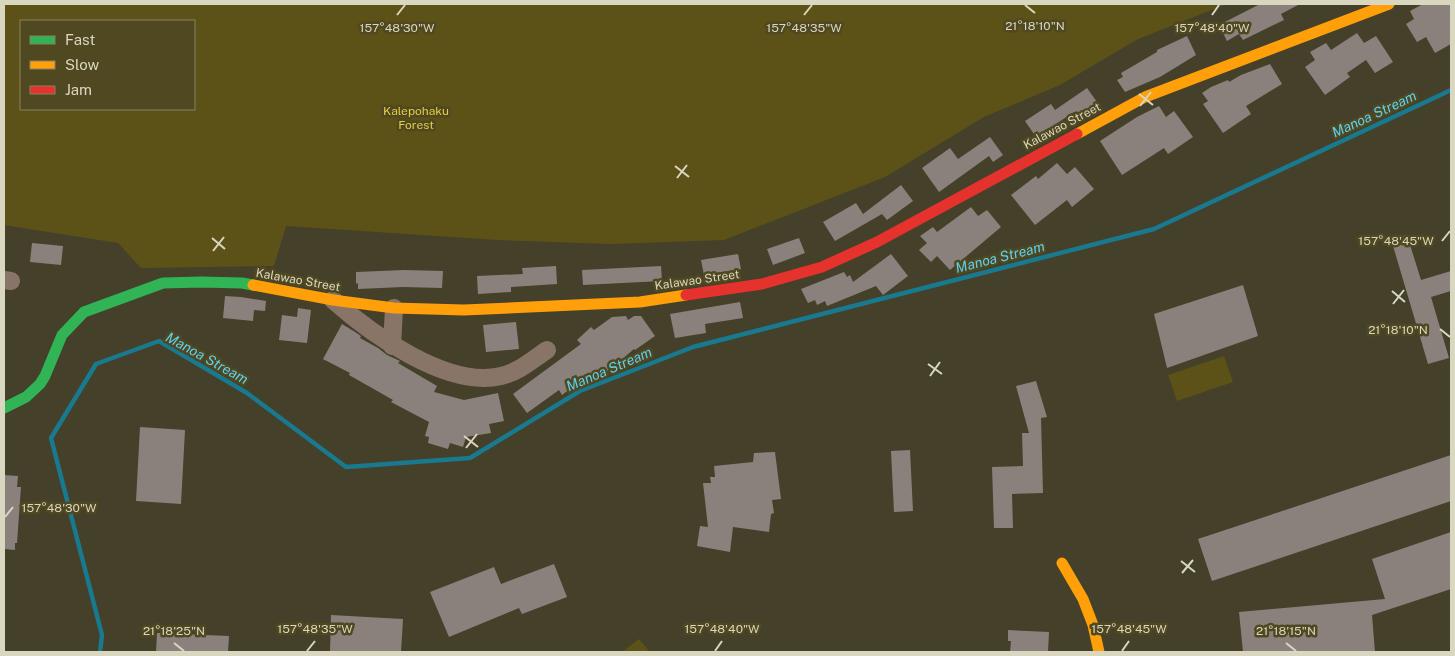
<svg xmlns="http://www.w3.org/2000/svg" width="1455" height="656" font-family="'Public Sans',sans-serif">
	<rect width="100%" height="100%" fill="#44402a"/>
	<!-- green -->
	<path fill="#5c5218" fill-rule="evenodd" d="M4,4h1223l-89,35 -78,46 -76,32 -99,60 -161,63 -112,4 -115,-4 -211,-14 -12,40 -133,2 -23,-25 -114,-18zM21,21h173v88h-173z
		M1224,356l9,26 -56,19 -9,-26z
		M639,639l11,13h-28z"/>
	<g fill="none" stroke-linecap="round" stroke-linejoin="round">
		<!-- stream -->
		<path stroke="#19798f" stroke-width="4.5" d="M100,652l2,-17 -51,-197 45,-74 63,-23 88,52 99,74 124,-9 110,-67 113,-44 461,-118 297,-139"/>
	</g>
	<!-- building -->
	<path fill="#8b817c" d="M1260,4h40l-19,10 3,6 -41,20 -4,-6 -12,7 -8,-16z
		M1423,4h28v40l-16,9 -9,-16 -9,5 -11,-18 8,-5 -4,-8z
		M1357,33l7,10 12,-7 17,26 -18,11 -9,-13 -19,13 3,4 -25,18 -20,-28 10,-7 -5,-8 16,-9 5,7z
		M1187,36l9,19 -36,22 -35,15 -8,-12 6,-3 -2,-4 36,-21v-2z
		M1270,64l12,20 -36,22 5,8 -28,19 -20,-29 5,-3 -6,-8 9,-6 17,-7 1,2 12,-7z
		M1087,88l10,14 -20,14 -3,-4 -38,25 -11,-16 26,-17 4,6z
		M1159,106l7,11 8,-6 19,26 -25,17 -4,-6 -42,27 -22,-34 37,-24z
		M990,137l13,18 -10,7 -4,-6 -50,36 -17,-24 28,-20 8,11z
		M1057,163l10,11 8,-7 19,22 -22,18 -5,-7 -32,25 -24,-30 25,-19 2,3z
		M901,185l12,16 -26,19 -5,-6 -47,27 -12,-19 33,-19 7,11z
		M971,207l7,9 9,-6 14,17 -51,43 -13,-14 -6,6 -12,-12 8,-7 -7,-7 13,-9 4,5z
		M1407,235l14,45 30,-9v20l-20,6 18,61 -21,6 -37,-125z
		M799,238l6,15 -32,12 -6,-16z
		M32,243l31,3 -2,19 -31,-3z
		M738,254l3,15 -37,6 -3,-15z
		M891,254l17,22 -25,19 -7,-9 -49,20 -2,-5 -8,4 -2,-5 -7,3 -7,-14 43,-17 3,5 3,-2 3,7z
		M556,266l1,18 -46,3v5l-33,2 -1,-18 46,-2 -1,-6z
		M661,266l1,15 -79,4 -1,-15z
		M404,270l39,1 -1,17 -39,-1 -45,2v-6l-2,1v-12z
		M1243,285l15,51 -91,32 -13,-54z
		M225,296l16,1 25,4 -1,10 -11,-1 -1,11 -30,-3z
		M740,302l3,16 -38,6 1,9 -31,5 -5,-24z
		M298,308l13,2 -4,33 -28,-3 3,-25 15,2z
		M626,316l2,4 6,-4h7l14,20 -20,14 -1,-1 -33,28 -6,-7 -33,25 -3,-5 -32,23 -14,-19 68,-50 -4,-4 14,-13 3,3 18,-13z
		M516,322l3,27 -33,3 -3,-27z
		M342,324l13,8 6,4 -1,2 18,10 9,7 13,6 -2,2 39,23 -3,6 30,8 34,-7 6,28 -15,3 2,9 -25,4 -3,10 -13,-4 -2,6 -20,-6 1,-6 -4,-1 4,-14 -38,-20 2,-2 -44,-25 1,-2 -27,-14z
		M1036,381l11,36 -6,1 2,75 -31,1 1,34h-19l-2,-61 31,-1 -1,-33h7l-13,-47z
		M140,427l45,3 -4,74 -45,-3z
		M910,450l3,61 -19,1 -3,-61z
		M775,452l6,47 -9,1 2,13 -3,1 -2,18 -36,-5 -3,25 -33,-6 3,-20 8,1 -5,-44h8l-1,-6h5l-1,-11 39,-4 1,-9z
		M1451,455v46l-239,80 -14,-42z
		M4,475l14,1 -1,11h4l-4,56h-2v7l-11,-1z
		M1451,532v57l-79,26 3,37h-132l-4,-40 146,-13 -13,-40z
		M554,564l13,33 -45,17 -3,-6 -70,29 -19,-45 64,-25 7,17z
		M331,615l72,4 -2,33h-71z
		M1008,630l41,2 -1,20h-38l1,-11h-3z
		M157,633l72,3 -1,16h-72z"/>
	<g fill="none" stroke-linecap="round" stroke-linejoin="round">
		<!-- street -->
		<path stroke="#887568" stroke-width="18" d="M4,280l7,1
			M333,300c38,34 115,89 168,76 18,-4 31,-16 46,-26
			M392,346l2,-38"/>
		<!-- fast -->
		<path stroke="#30b455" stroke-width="11" d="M4,408l22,-11 14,-13 5,-8 17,-41 22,-23 79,-29 38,-1 41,1 11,2"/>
		<!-- slow -->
		<path stroke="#ff9f0a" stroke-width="11" d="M1077,134l68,-37 244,-93
			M253,285l80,15 61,8 70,2 176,-8 46,-7
			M1062,563l21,36 10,26 6,27"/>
		<!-- jam -->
		<path stroke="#e5322d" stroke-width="11" d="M686,295l76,-11 60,-17 55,-25 200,-108"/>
	</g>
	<!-- ticks -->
	<path fill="none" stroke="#dad7c1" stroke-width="2" d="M1025,5l10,8M397,15l8,-10M804,15l8,-10M1212,15l7,-10M1139,94l14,11M1140,106l11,-14M675,166l14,11M677,178l10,-13M212,238l13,11M1442,241l8,-10M213,251l11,-14M1392,291l13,11M1393,304l11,-14M1440,329l10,8M928,364l14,10M930,376l10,-14M464,436l14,11M466,448l11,-14M5,517l8,-10M1181,561l14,11M1182,573l11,-13M174,643l10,8M1286,643l10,8M307,651l8,-10M715,651l7,-10M1122,651l7,-10"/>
	<g text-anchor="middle" stroke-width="5" stroke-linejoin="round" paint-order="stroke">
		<!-- park labels -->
		<g font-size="12" fill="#e3cd45" stroke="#4f4820">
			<text x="416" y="115">Kalepohaku<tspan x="416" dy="14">Forest</tspan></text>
		</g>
		<!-- street labels -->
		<g font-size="12" fill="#dad7c1" stroke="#4f4820">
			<text transform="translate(1062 126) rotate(-28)" y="4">Kalawao Street</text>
			<text transform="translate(298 280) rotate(10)" y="4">Kalawao Street</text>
			<text transform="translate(697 280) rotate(-8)" y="4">Kalawao Street</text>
		</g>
		<!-- water labels -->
		<g font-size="14" font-style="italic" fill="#5dd1f3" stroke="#4f4820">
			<text transform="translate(1374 114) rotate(-25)" y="5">Manoa Stream</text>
			<text transform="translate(1000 257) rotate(-14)" y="5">Manoa Stream</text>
			<text transform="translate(207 358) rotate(29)" y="5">Manoa Stream</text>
			<text transform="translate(609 369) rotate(-23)" y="5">Manoa Stream</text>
		</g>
	</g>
	<g font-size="12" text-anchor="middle" fill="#dad7c1" stroke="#4f4820" stroke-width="5" stroke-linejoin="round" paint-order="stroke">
		<text x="1035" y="30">21°18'10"N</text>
		<text x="397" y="32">157°48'30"W</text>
		<text x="804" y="32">157°48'35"W</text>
		<text x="1212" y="32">157°48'40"W</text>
		<text x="1396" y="245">157°48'45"W</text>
		<text x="1398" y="334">21°18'10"N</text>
		<text x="59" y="512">157°48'30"W</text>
		<text x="315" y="633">157°48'35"W</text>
		<text x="722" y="633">157°48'40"W</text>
		<text x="1129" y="633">157°48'45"W</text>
		<text x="174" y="635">21°18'25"N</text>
		<text x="1286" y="635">21°18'15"N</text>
	</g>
	<!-- border -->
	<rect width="1455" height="656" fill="none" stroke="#dad7c1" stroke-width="10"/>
	<!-- legend -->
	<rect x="20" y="20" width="175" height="90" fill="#4f4820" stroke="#878160"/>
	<rect x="30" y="36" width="25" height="8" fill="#30b455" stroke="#878160"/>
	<text x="65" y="45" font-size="15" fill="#dad7c1">Fast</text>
	<rect x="30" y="61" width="25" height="8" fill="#ff9f0a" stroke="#878160"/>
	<text x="65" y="70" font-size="15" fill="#dad7c1">Slow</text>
	<rect x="30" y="86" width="25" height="8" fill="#e5322d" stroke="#878160"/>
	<text x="65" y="95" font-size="15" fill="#dad7c1">Jam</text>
</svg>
